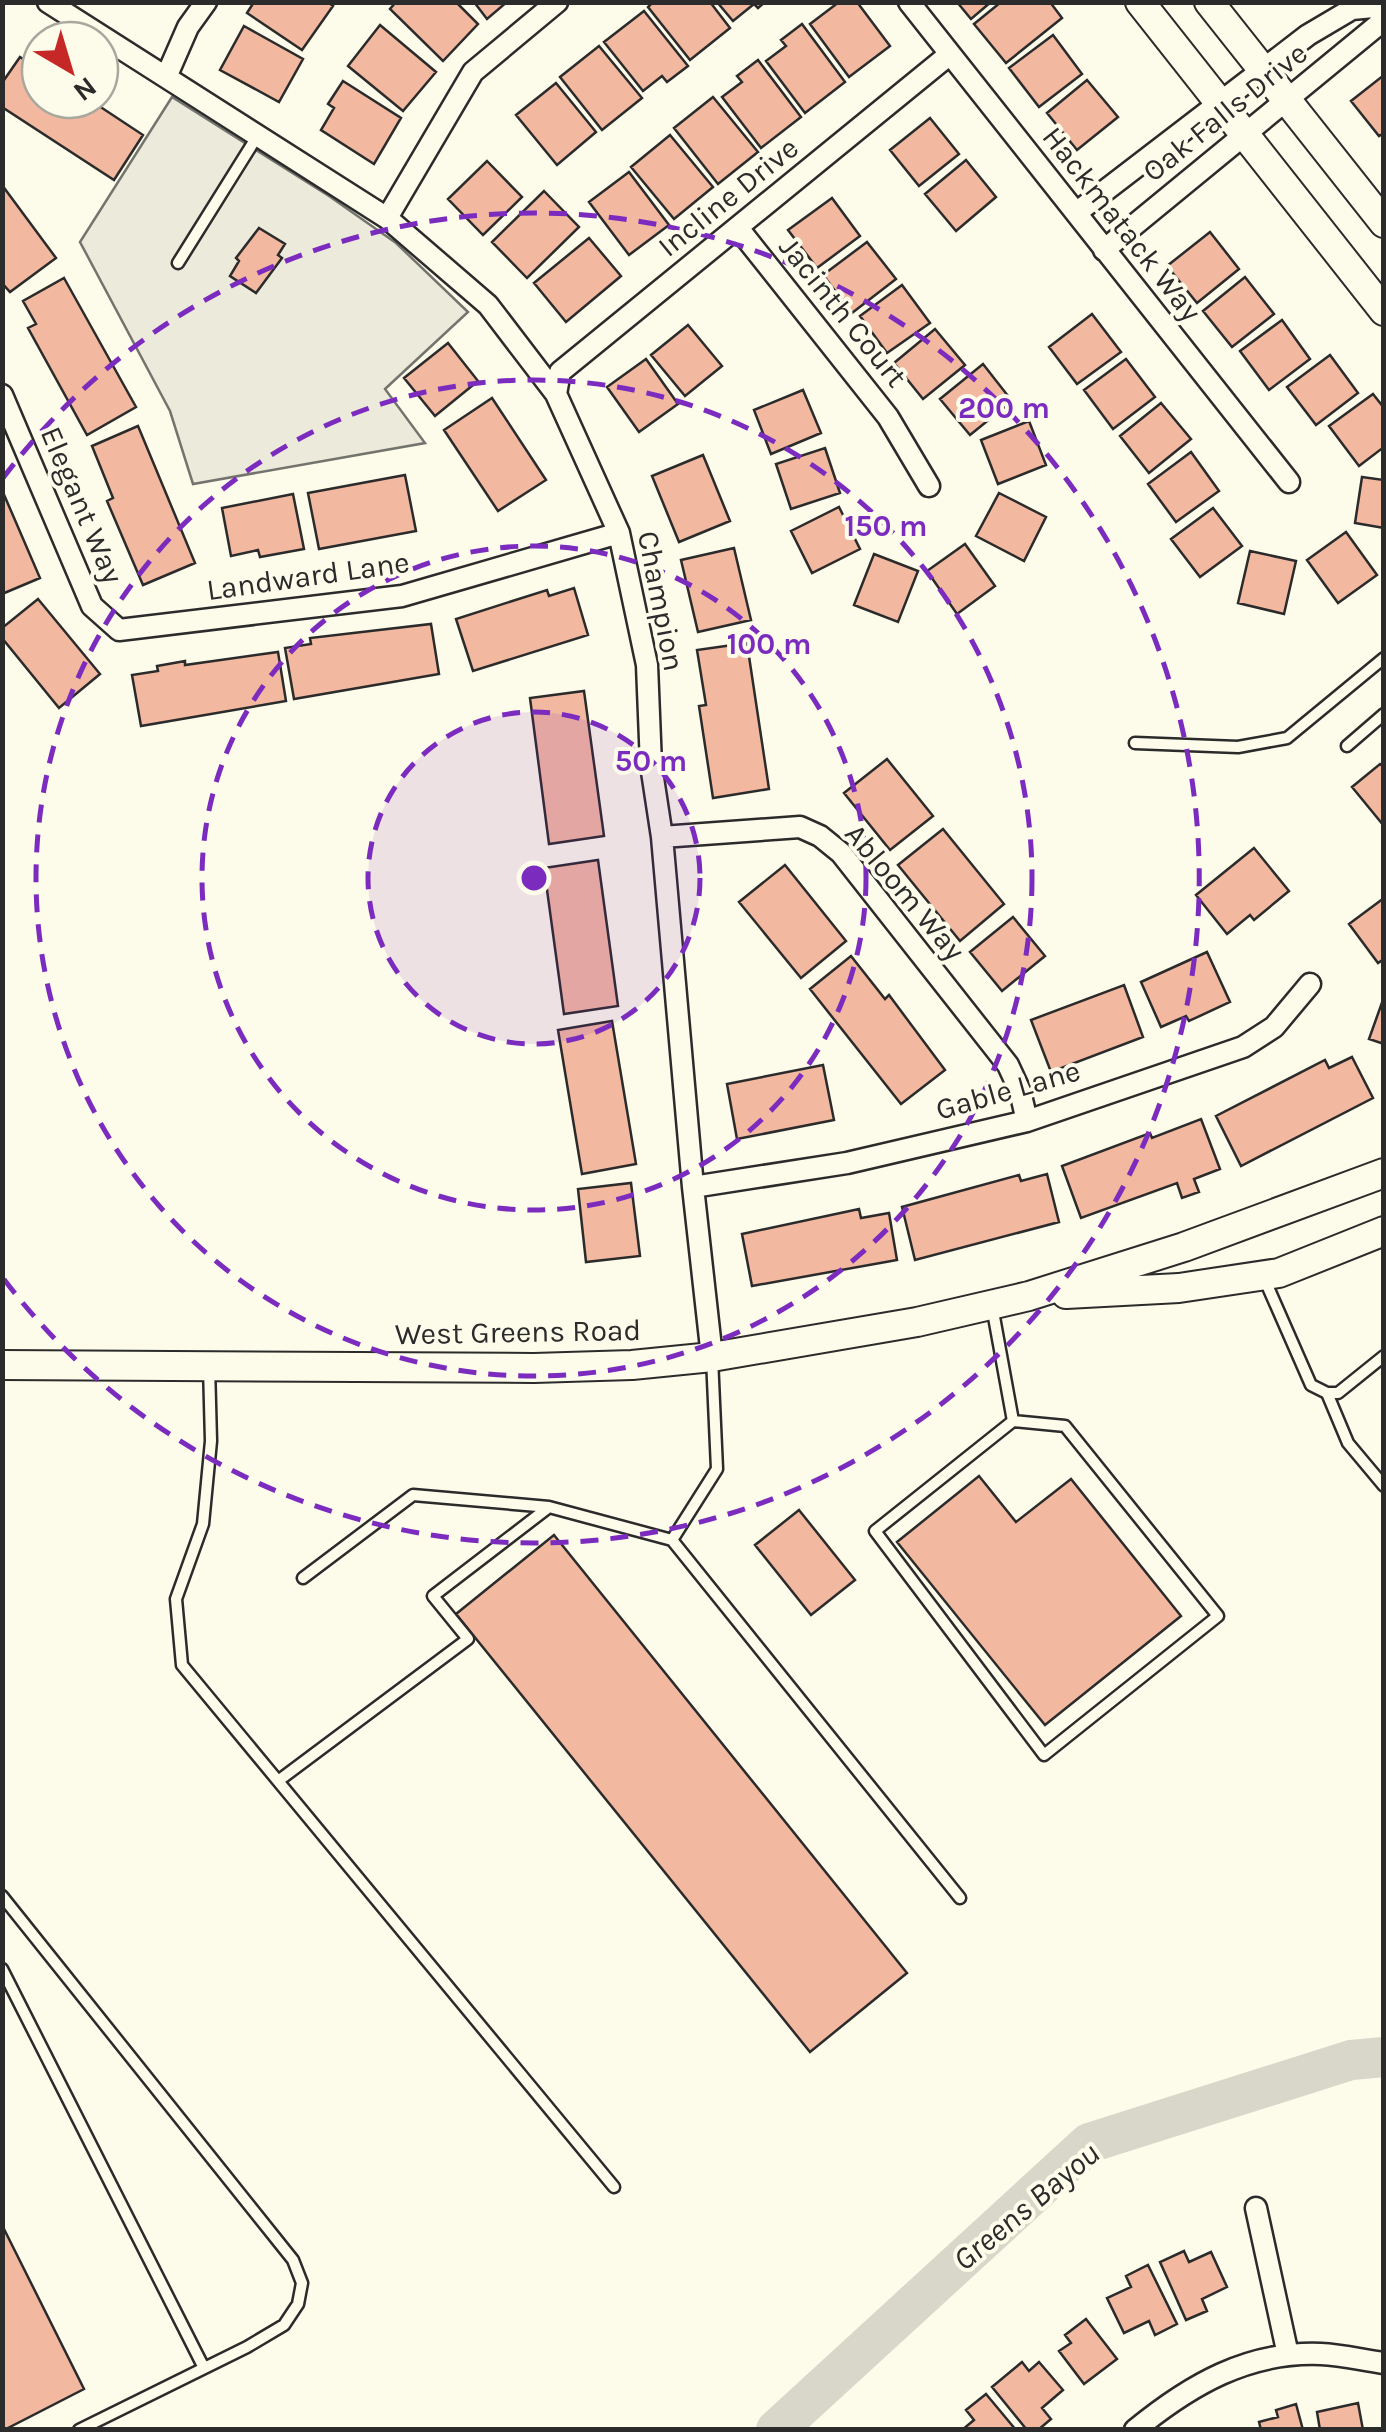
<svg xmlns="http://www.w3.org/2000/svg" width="1386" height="2432" font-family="Karla,sans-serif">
	<rect width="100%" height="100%" fill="#fdfbea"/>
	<!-- green -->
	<path fill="#ecebdb" stroke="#74746e" stroke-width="2.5" d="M172,97l157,99 67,47 72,69 -83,77 40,54 -232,41 -23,-73 -90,-169z"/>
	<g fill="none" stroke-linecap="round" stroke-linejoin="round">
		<!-- river -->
		<path stroke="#d8d7c9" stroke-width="40" d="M776,2430l313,-287 262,-83 33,-3"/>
	</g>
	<!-- building -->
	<path fill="#f2b8a0" stroke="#2b2b2b" stroke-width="2.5" d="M254,2h74l5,4 -31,44 -55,-37z
		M396,2h60l22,22 -35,37 -53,-52z
		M474,2h33l-20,17z
		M653,2h57l20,26 -40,32 -42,-53z
		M717,2h48l-7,6 -4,-4 -21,17z
		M839,2h18l33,44 -41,31 -39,-53z
		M957,2h34l-20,17z
		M1001,2h49l12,16 -56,45 -32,-39z
		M644,11l44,55 -21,16 -5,-6 -19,15 -39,-49z
		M802,24l43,58 -40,31 -39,-52 20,-15 -5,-6z
		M380,25l56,47 -33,39 -55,-45z
		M244,26l59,33 -24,43 -59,-32z
		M1053,35l29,39 -43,33 -30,-39z
		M599,46l43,52 -40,32 -42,-53z
		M20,57l20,13v30h59l-3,4 47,31 -29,45 -112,-73v-24z
		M758,60l43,57 -40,31 -39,-51 20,-15 -5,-6z
		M1384,75v58l-5,3 -28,-35z
		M1087,80l31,37 -41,33 -30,-37z
		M343,81l58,37 -27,46 -53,-34 13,-22 -6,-4z
		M556,83l40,49 -39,33 -41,-50z
		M713,97l45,55 -40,32 -44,-56z
		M930,118l29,36 -40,32 -29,-36z
		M670,135l43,52 -39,32 -43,-52z
		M966,160l30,37 -40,34 -31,-37z
		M487,161l35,36 -39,38 -35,-36z
		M629,172l40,53 -40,30 -40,-53z
		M2,185l54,73 -46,34 -8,-9z
		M544,191l35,36 -52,51 -35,-36z
		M832,198l28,38 -43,32 -29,-38z
		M259,228l26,16 -7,11 4,3 -26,35 -26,-17 9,-15 -3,-3z
		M1210,232l29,37 -42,34 -30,-37z
		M589,238l32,38 -55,46 -32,-39z
		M867,242l29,37 -44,34 -29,-38z
		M1245,277l29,37 -42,33 -29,-36z
		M64,278l72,129 -49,28 -59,-107 8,-4 -13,-23z
		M902,285l28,38 -43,30 -27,-37z
		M1092,314l29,38 -44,32 -28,-37z
		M1282,320l28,39 -41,31 -29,-39z
		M688,325l34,41 -37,30 -34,-41z
		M935,329l30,36 -42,34 -29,-36z
		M448,343l30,38 -43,35 -31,-38z
		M1330,355l28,38 -42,32 -29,-38z
		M646,359l32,45 -39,28 -32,-45z
		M1126,359l29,38 -42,32 -29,-39z
		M983,364l29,37 -42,34 -30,-36z
		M803,390l18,43 -50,21 -17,-44z
		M1373,394l11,14v39l-25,19 -30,-40z
		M492,398l54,82 -48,31 -54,-81z
		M1161,403l30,36 -42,34 -29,-37z
		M1029,421l17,44 -48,19 -17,-44z
		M138,426l57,137 -52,22 -36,-84 6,-3 -21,-52z
		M825,448l15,45 -49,16 -15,-45z
		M1191,452l28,39 -43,31 -28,-38z
		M703,455l27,66 -51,21 -27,-66z
		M405,475l11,56 -97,18 -11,-56z
		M1362,477l22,3v48l-29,-5z
		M2,490l38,88 -38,16z
		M999,493l47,24 -22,44 -48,-25z
		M293,494l11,55 -44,8 -2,-7 -27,6 -9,-48z
		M839,507l21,42 -48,24 -21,-42z
		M1213,508l29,38 -42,31 -29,-38z
		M1346,532l31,43 -39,28 -31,-43z
		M965,544l30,42 -38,28 -30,-43z
		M734,548l17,72 -53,12 -17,-72z
		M1250,551l46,10 -12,53 -46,-11z
		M874,554l44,17 -20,51 -44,-17z
		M574,588l14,47 -115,36 -17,-52 91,-29 2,6z
		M38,599l62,75 -41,34 -57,-70v-10z
		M431,624l8,50 -145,25 -9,-51 26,-4 -1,-6z
		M747,643l22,146 -56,9 -14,-92 7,-1 -9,-55z
		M278,652l8,49 -145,25 -9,-51 26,-4 -1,-5 28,-5v4z
		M584,691l20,145 -55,8 -19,-146z
		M887,759l46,57 -43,34 -46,-57z
		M1380,764l4,3v59l-32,-39z
		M943,829l61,75 -44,37 -62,-76z
		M1254,848l35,43 -35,29 -4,-5 -23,19 -31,-39z
		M598,860l20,146 -54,8 -20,-146z
		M785,865l61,76 -45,37 -62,-76z
		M1384,898v61l-6,4 -29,-39z
		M1013,917l32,39 -43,35 -32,-39z
		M1207,952l23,50 -41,19 -3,-5 -25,11 -20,-45z
		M851,956l34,43 4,-4 56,75 -44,34 -91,-115z
		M1124,985l19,52 -92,35 -20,-52z
		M1384,997v47l-15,-5z
		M612,1021l24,143 -54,10 -24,-144z
		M1352,1057l21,41 -132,68 -25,-50 109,-56 4,8z
		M823,1065l11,55 -97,19 -10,-55z
		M1201,1119l19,50 -26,10 5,13 -17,6 -5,-15 -96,35 -19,-52 88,-33 2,5z
		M1047,1174l12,48 -144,38 -13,-53 117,-32 2,6z
		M631,1183l9,73 -54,6 -8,-73z
		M859,1209l2,9 28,-5 8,47 -145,26 -10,-52z
		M979,1476l37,46 55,-43 110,137 -136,109 -148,-183z
		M799,1510l56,70 -44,35 -56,-70z
		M554,1535l353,438 -97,79 -354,-438z
		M2,2225l82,164 -80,41h-2z
		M1184,2251l5,11 22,-10 16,35 -25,12 5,12 -21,9 -26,-58z
		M1148,2265l29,59 -22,11 -6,-14 -25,12 -17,-35 24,-11 -5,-11z
		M1086,2319l31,40 -33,25 -25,-33 12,-8 -6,-8z
		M1022,2362l7,9 10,-9 24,28 -21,18 9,11 -13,11h-11l-35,-43z
		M986,2394l30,36h-54l12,-10 -8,-10z
		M1358,2403l5,27h-43l-3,-18z
		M1296,2404l7,26h-42l-2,-8 19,-5 -2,-7z"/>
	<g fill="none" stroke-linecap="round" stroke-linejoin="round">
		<!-- service casing -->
		<g stroke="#2b2b2b" stroke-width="15">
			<path id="service" d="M178,263l80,-128
				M1135,743l103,4 49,-9 97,-80
				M1347,746l37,-32
				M1264,1278l47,107 16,8h11l46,-37
				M992,1306l21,115 -138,110 169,224 174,-139 -153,-190 -52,-5
				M209,1366l2,75 -8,83 -27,75 6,66 96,116 190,-142 -35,-43 116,-89
				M1327,1393l21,50 36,43
				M672,1540l45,-71 -5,-111
				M303,1578l110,-83 136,12 123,33 288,358
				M278,1781l336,406
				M2,1896l291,364 9,23 -4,21 -14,21 -37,22 -168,83
				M2,1969l202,399"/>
		</g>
		<!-- minor casing -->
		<g stroke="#2b2b2b" stroke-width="25">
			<path id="minor" d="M48,2l339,216 101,87 68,89 63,139 28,132 4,100 11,72 31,350 19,170
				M909,2l380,480
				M167,75l21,-48 18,-25
				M1076,213l232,-178 44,-26 32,-3
				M387,218l86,-146 84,-70
				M738,228l150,189 41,69
				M1104,250l280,-230
				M556,394l4,-22 390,-318
				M2,395l90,211 27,24 283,-34 217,-63
				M662,837l138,-10 20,9 21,17 167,212 12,26 7,30
				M693,1187l154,-24 180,-42 216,-74 31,-20 36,-43
				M1256,2208l32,147
				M1135,2430c55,-45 113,-79 186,-76 21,1 41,6 63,9"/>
		</g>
		<!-- secondary casing -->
		<g stroke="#2b2b2b" stroke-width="32">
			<path id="secondary" d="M1140,2l244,309
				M1209,2l175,221
				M1066,1294l113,-6 100,-15 105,-42
				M2,1365l532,3 98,-3 80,-8 205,-35 112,-26 155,-49 200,-74"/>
		</g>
		<!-- service -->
		<use href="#service" stroke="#fdfbea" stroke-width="10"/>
		<!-- minor -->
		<use href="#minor" stroke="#fdfbea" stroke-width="20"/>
		<!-- secondary -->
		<use href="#secondary" stroke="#fdfbea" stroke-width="28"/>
	</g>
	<!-- distance rings -->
	<circle cx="534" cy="878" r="166" fill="#7b2cbf" fill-opacity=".12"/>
	<g fill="none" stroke="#7b2cbf" stroke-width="5" stroke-dasharray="18 12">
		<circle cx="534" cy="878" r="166"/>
		<circle cx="534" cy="878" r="332"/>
		<circle cx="534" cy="878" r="498"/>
		<path d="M3 478A665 665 0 1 1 3 1278"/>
	</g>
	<g text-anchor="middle" stroke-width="8" stroke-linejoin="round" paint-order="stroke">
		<!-- street labels -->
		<g font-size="30" fill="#2b2b2b" stroke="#fdfbea">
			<text transform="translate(1225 112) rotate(-39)" y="10">Oak Falls Drive</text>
			<text transform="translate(728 197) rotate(-39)" y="10">Incline Drive</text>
			<text transform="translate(1122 224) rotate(52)" y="10">Hackmatack Way</text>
			<text transform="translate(843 312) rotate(51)" y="10">Jacinth Court</text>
			<text transform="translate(82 505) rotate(67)" y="10">Elegant Way</text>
			<text transform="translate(308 576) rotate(-8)" y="10">Landward Lane</text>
			<text transform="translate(661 601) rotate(79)" y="10">Champion</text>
			<text transform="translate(905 892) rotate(50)" y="10">Abloom Way</text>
			<text transform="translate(1008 1090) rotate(-16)" y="10">Gable Lane</text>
			<text transform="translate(518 1332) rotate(-1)" y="10">West Greens Road</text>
		</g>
		<!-- water labels -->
		<g font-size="32" font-style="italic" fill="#2b2b2b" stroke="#fdfbea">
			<text transform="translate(1026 2206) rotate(-40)" y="11">Greens Bayou</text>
		</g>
	</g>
	<circle cx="534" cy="878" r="15" fill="#7b2cbf" stroke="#fdfbea" stroke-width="5"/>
	<g font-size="30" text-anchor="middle" font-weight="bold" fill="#7b2cbf" stroke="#fdfbea" stroke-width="8" stroke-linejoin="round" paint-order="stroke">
		<text x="1004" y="418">200 m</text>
		<text x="886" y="536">150 m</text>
		<text x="769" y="654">100 m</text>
		<text x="651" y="771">50 m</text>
	</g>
	<!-- border -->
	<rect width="1386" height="2432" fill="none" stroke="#2b2b2b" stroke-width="10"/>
	<!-- north arrow -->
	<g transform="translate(70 70) rotate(142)"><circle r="48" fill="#fdfbea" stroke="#a9a89e" stroke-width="2.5"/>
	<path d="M0-8L18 38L0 25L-18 38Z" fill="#c62828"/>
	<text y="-15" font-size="28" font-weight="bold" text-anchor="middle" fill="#2b2b2b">N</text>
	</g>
</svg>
